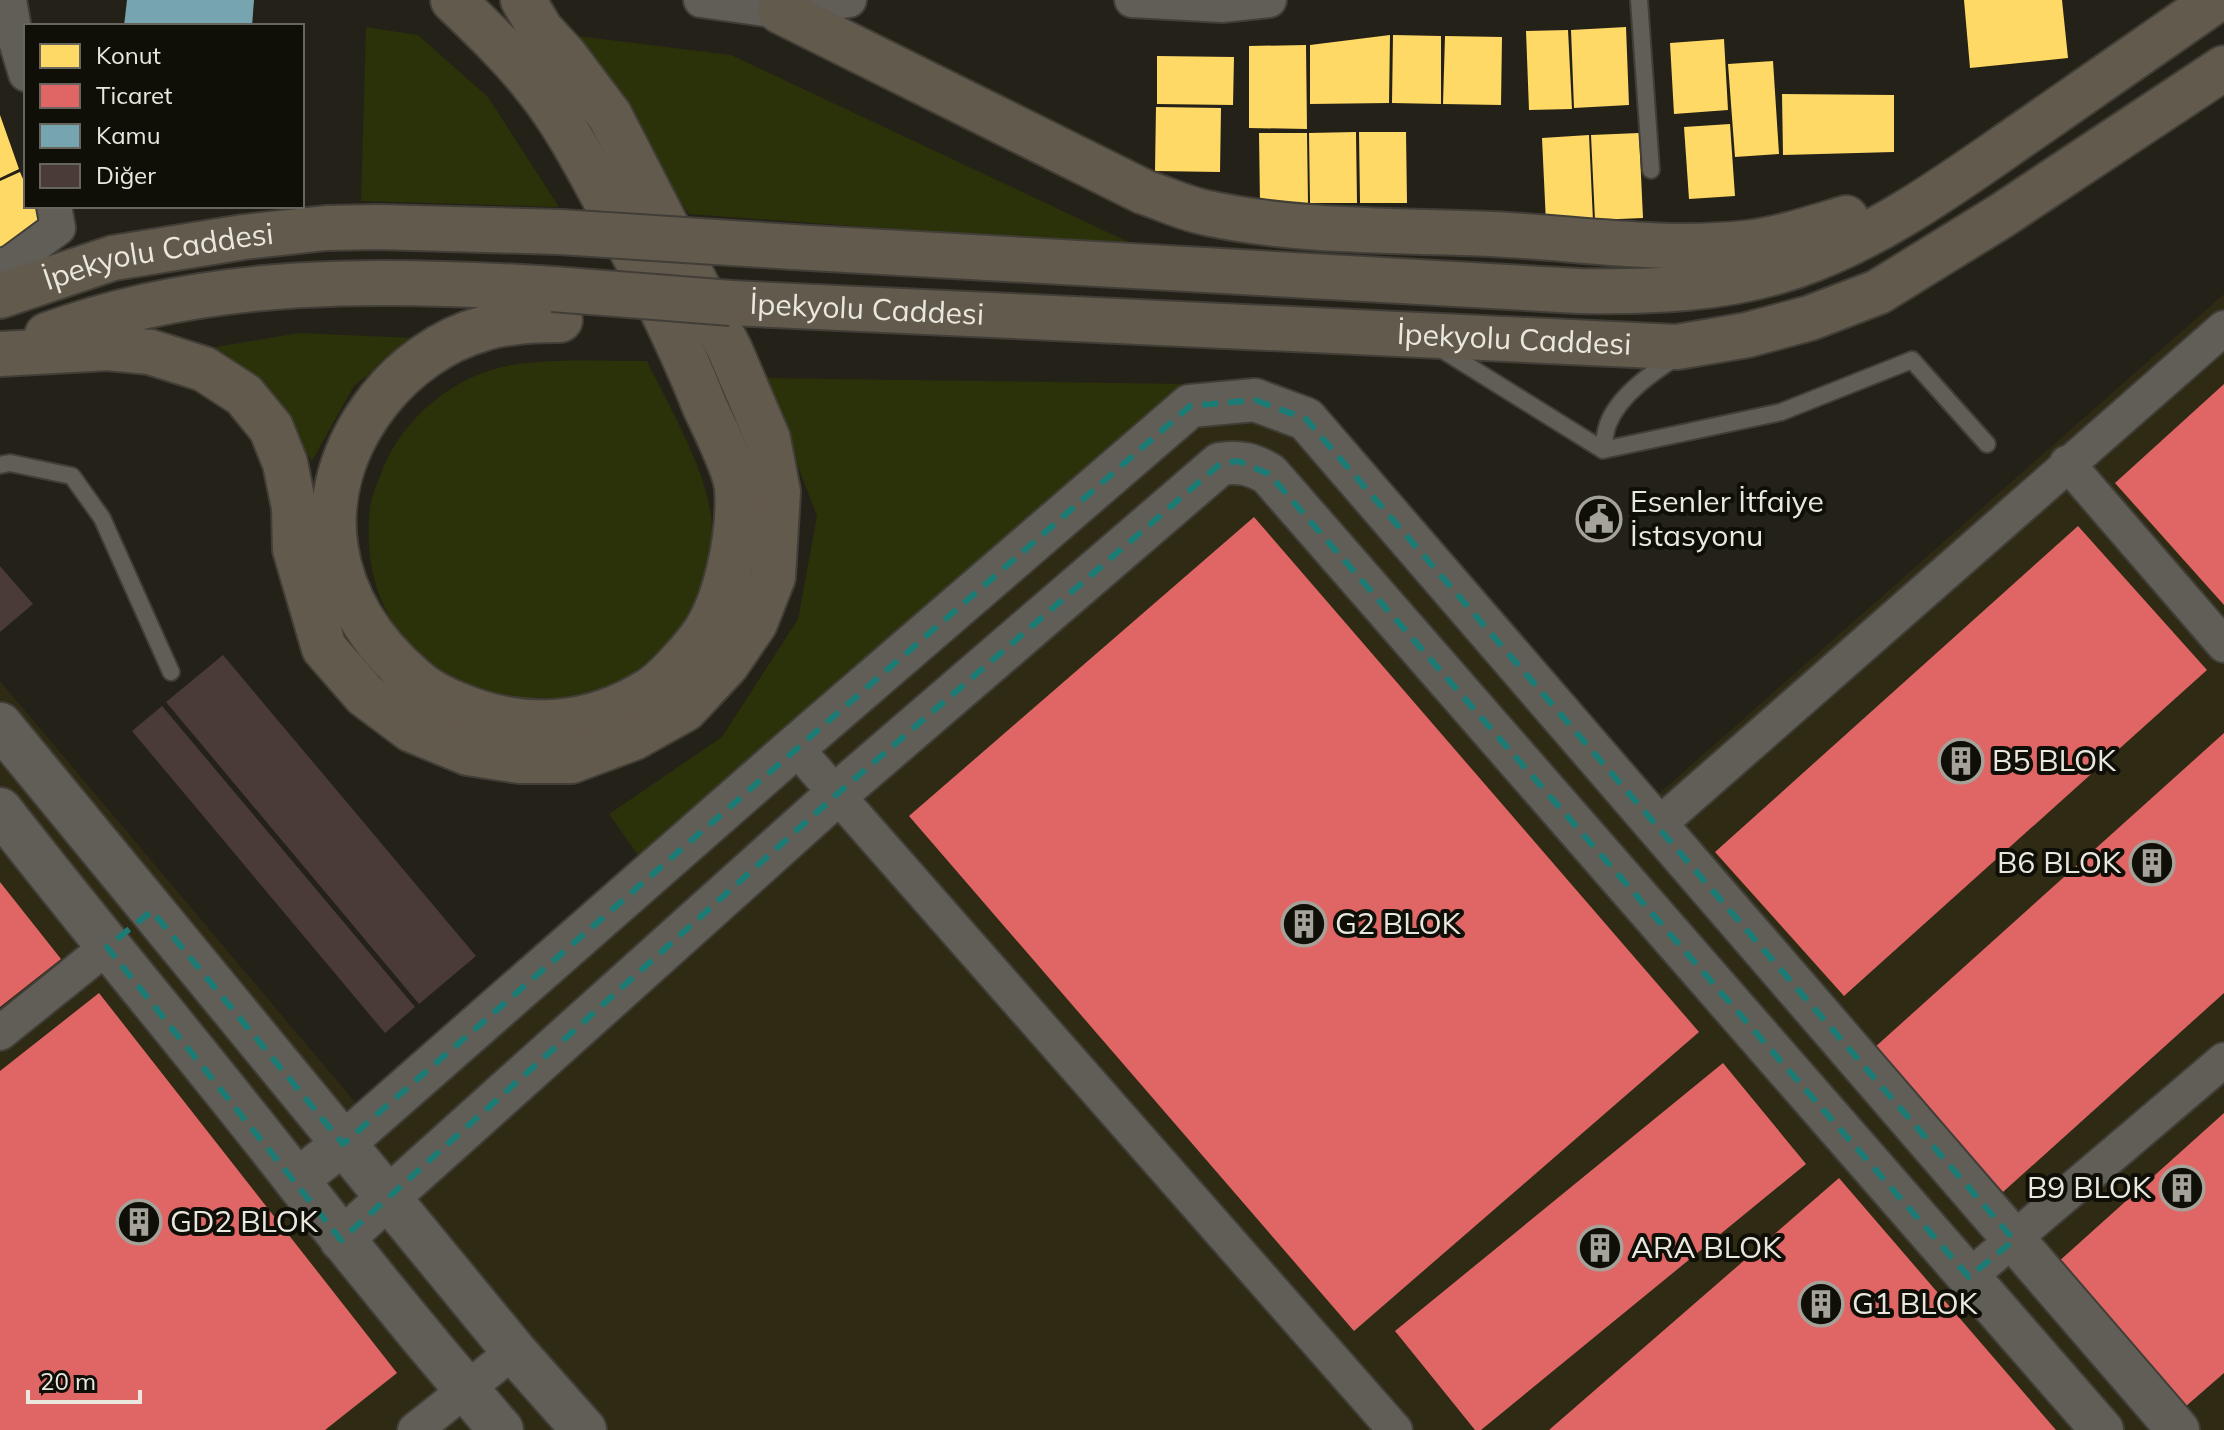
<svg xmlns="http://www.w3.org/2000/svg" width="2224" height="1430" font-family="Mulish,sans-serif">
	<rect width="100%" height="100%" fill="#242118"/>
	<!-- built -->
	<path fill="#2e2a14" d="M2224,294v1136h-2224v-749l360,427 828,-724 124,12 343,401z"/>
	<!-- green -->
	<path fill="#2b3109" d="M366,27l52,8 70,62 71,110 -198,-6z
		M569,35l162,20 408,192 -450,-33z
		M299,333l115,5 -60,48 -42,75 -43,-65 -77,-45z
		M647,361c23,48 67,120 65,173 -2,87 -68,164 -156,170 -11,1 -25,4 -36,2 -99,-17 -162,-97 -150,-198 1,-11 7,-24 11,-34 21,-60 82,-106 145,-111 40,-4 81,-2 121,-2z
		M764,378l424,6 -546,477 -33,-47 113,-77 76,-118 19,-103z"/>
	<!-- homes -->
	<path fill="#ffd966" d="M1964,0h98l6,58 -98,10z
		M1626,27l3,78 -55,3 -3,-78z
		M1568,30l4,79 -43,1 -3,-79z
		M1390,35l-1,68 -79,1v-59z
		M1393,35l48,1v68l-49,-1z
		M1445,36l57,1 -1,68 -58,-1z
		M1724,39l4,71 -54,4 -4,-71z
		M1306,45l1,84 -58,-1v-82z
		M1157,56l77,1 -1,48 -76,-1z
		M1773,61l6,93 -44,3 -7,-93z
		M1782,94l112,1v57l-111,3z
		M1156,107l65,1 -1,64 -65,-1z
		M0,115l19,54 -19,9z
		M1730,124l5,72 -46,3 -5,-72z
		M1356,132l1,71h-47l-1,-70z
		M1359,132h47l1,71h-47z
		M1259,133h48l1,70 -48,1z
		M1639,133l4,85 -48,2 -4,-85z
		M1589,135l4,86 -47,2 -4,-85z
		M20,172l6,14v20h9l10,23 -45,21v-69z"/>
	<!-- shops -->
	<path fill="#e06666" d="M2224,384v221l-109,-122z
		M1254,517l445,515 -345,299 -445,-515z
		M2078,526l129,144 -363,326 -129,-144z
		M2224,733v260l-221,199 -129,-144z
		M0,882l61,77 -61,48z
		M99,993l298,380 -72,57h-325v-359z
		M1723,1063l83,101 -325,266h-6l-80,-99z
		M2224,1113v260l-39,34 -128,-144z
		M1839,1178l217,252h-507z"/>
	<!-- public -->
	<path fill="#76a5af" d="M127,0h127l-2,26h-128z"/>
	<!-- building -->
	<path fill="#4a3b38" d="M0,566l33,38 -33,28z
		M223,655l253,301 -57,48 -253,-302z
		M162,706l253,301 -30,26 -253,-302z"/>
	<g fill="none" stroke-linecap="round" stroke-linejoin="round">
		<!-- service casing -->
		<g stroke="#413e38" stroke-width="20">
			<path id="service" d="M1639,0l12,170
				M1441,349l162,101c1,-8 2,-18 5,-26 11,-29 45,-52 70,-68
				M1603,450l178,-38 131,-52 75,84
				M0,465l10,-2 62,13 30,42 69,154"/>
		</g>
		<!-- minor casing -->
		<g stroke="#413e38" stroke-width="38">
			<path id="minor" d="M9,0l7,41 10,33
				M701,0l79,11 69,-11
				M1132,0l90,5 47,-5
				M0,267l12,-5 46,-34 -4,-22
				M2067,463l157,182
				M795,747l600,683
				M1656,827l568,-499
				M0,1033l107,-86
				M1969,1277l255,-217
				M415,1430l99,-79"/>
		</g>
		<!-- tertiary casing -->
		<g stroke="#413e38" stroke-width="46">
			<path id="tertiary" d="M297,1180l46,-36 452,-397 395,-341 65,-6 51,19 872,1011
				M341,1240l496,-446 383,-330c20,-3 32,0 49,10l833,956"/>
		</g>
		<!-- secondary casing -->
		<g stroke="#413e38" stroke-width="48">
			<path id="secondary" d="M0,725l514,626 70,79
				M0,810c97,125 200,246 297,371 66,85 134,168 204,249"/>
		</g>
		<!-- trunk casing -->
		<g stroke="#413e38" stroke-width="48">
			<g id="trunk">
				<path d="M453,0c28,27 58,55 82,86 30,37 52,80 74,121 35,65 69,131 96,200 9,20 30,60 32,81 3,44 -10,115 -37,151 -11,14 -35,42 -50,51 -59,37 -125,42 -189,16 -18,-7 -33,-14 -47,-27 -89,-75 -109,-185 -35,-279 25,-32 63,-60 103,-71 24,-8 52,-9 78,-9"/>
				<path d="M780,11l364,181c21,7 42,17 63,21 93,20 190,17 284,21 85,4 169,18 255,9 34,-4 67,-15 100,-25"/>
				<path d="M793,247l786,44c73,1 146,-1 216,-25 81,-28 152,-79 221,-127 67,-46 133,-93 200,-139"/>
				<path id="s1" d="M0,296l113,-38 131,-21 82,-9 52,-1 182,5"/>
				<path id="s2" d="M731,303l946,44 70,-12 63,-17 68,-26 123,-76 223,-148"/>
				<path d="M47,335c162,-60 337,-57 506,-46"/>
				<path d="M0,354l108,-6 42,4 54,17 40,26 27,33 14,35 9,44 1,42 29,99 41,47 47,35 56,23 52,8h51l62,-23 52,-29 42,-45 28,-41 18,-46 5,-85 -10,-53 -38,-89 -120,-234 -45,-60 -24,-26 -18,-30"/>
			</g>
		</g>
		<!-- service -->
		<use href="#service" stroke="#605e57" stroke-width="16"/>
		<!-- minor -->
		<use href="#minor" stroke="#605e57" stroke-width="34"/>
		<!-- tertiary -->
		<use href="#tertiary" stroke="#605e57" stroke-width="42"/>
		<!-- secondary -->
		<use href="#secondary" stroke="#605e57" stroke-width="44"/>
		<!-- trunk -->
		<use href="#trunk" stroke="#625a4c" stroke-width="44"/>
		<!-- trunk-bridge casing -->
		<g stroke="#413e38" stroke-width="48" stroke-linecap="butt">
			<path id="trunk-bridge" d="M560,232l233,15
				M553,289l178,14"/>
		</g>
		<!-- trunk-bridge -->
		<use href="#trunk-bridge" stroke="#625a4c" stroke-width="44"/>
	</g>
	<!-- marked area -->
	<path fill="none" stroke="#1a7c74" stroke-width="6" stroke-dasharray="16 10" stroke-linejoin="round" d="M1255,400l51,19 708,821 -45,37 -700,-803 -31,-13 -18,3 -383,330 -496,446 -234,-293 45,-36 191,233 847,-738z"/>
	<!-- icons -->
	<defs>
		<g id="civic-ring" transform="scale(2.3)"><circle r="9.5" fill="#0f0e07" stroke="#a5a299" stroke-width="1.5"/><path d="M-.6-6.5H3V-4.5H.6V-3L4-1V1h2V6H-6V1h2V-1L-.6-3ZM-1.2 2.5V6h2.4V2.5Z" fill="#a5a299"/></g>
		<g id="building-ring" transform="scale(2.3)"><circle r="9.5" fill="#0f0e07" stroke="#a5a299" stroke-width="1.5"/><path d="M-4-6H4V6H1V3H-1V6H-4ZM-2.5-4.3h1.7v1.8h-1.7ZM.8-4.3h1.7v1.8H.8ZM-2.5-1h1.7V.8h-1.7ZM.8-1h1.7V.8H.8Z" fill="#a5a299"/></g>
	</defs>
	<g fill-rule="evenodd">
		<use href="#civic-ring" x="1599" y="519"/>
		<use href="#building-ring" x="1961" y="761"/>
		<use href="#building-ring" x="2152" y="863"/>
		<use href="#building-ring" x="1304" y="924"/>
		<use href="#building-ring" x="2182" y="1188"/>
		<use href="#building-ring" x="139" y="1222"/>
		<use href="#building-ring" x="1600" y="1248"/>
		<use href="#building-ring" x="1821" y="1304"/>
	</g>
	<g text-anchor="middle" stroke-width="8" stroke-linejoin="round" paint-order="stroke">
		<!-- street labels -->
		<g font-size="30" fill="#eae8de" stroke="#0f0e07">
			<text dy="10" stroke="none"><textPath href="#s1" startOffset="164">İpekyolu Caddesi</textPath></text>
			<text dy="10" stroke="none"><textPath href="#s2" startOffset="136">İpekyolu Caddesi</textPath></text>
			<text dy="10" stroke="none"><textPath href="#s2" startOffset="784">İpekyolu Caddesi</textPath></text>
		</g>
		<!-- poi labels -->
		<g font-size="30" fill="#eae8de" stroke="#0f0e07" text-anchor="start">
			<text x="1630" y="512">Esenler İtfaiye<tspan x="1630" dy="34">İstasyonu</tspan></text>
			<text x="1992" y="771">B5 BLOK</text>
			<text x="2121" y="873" text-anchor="end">B6 BLOK</text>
			<text x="1335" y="934">G2 BLOK</text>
			<text x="2151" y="1198" text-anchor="end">B9 BLOK</text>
			<text x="170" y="1232">GD2 BLOK</text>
			<text x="1631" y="1258">ARA BLOK</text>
			<text x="1852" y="1314">G1 BLOK</text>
		</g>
	</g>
	<!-- legend -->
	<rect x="24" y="24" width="280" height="184" fill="#0f0e07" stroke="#67655d" stroke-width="2"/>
	<rect x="40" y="44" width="40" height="24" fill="#ffd966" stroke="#67655d" stroke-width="2"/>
	<text x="96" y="64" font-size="24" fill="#eae8de">Konut</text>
	<rect x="40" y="84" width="40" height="24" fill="#e06666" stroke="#67655d" stroke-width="2"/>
	<text x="96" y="104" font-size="24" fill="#eae8de">Ticaret</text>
	<rect x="40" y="124" width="40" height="24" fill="#76a5af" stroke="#67655d" stroke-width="2"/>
	<text x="96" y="144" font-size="24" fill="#eae8de">Kamu</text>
	<rect x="40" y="164" width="40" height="24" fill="#4a3b38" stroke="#67655d" stroke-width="2"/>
	<text x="96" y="184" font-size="24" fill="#eae8de">Diğer</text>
	<!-- scale -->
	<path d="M28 1390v12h112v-12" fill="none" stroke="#eae8de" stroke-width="4"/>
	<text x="40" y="1390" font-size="24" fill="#eae8de" stroke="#0f0e07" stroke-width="6" paint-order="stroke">20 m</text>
</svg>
